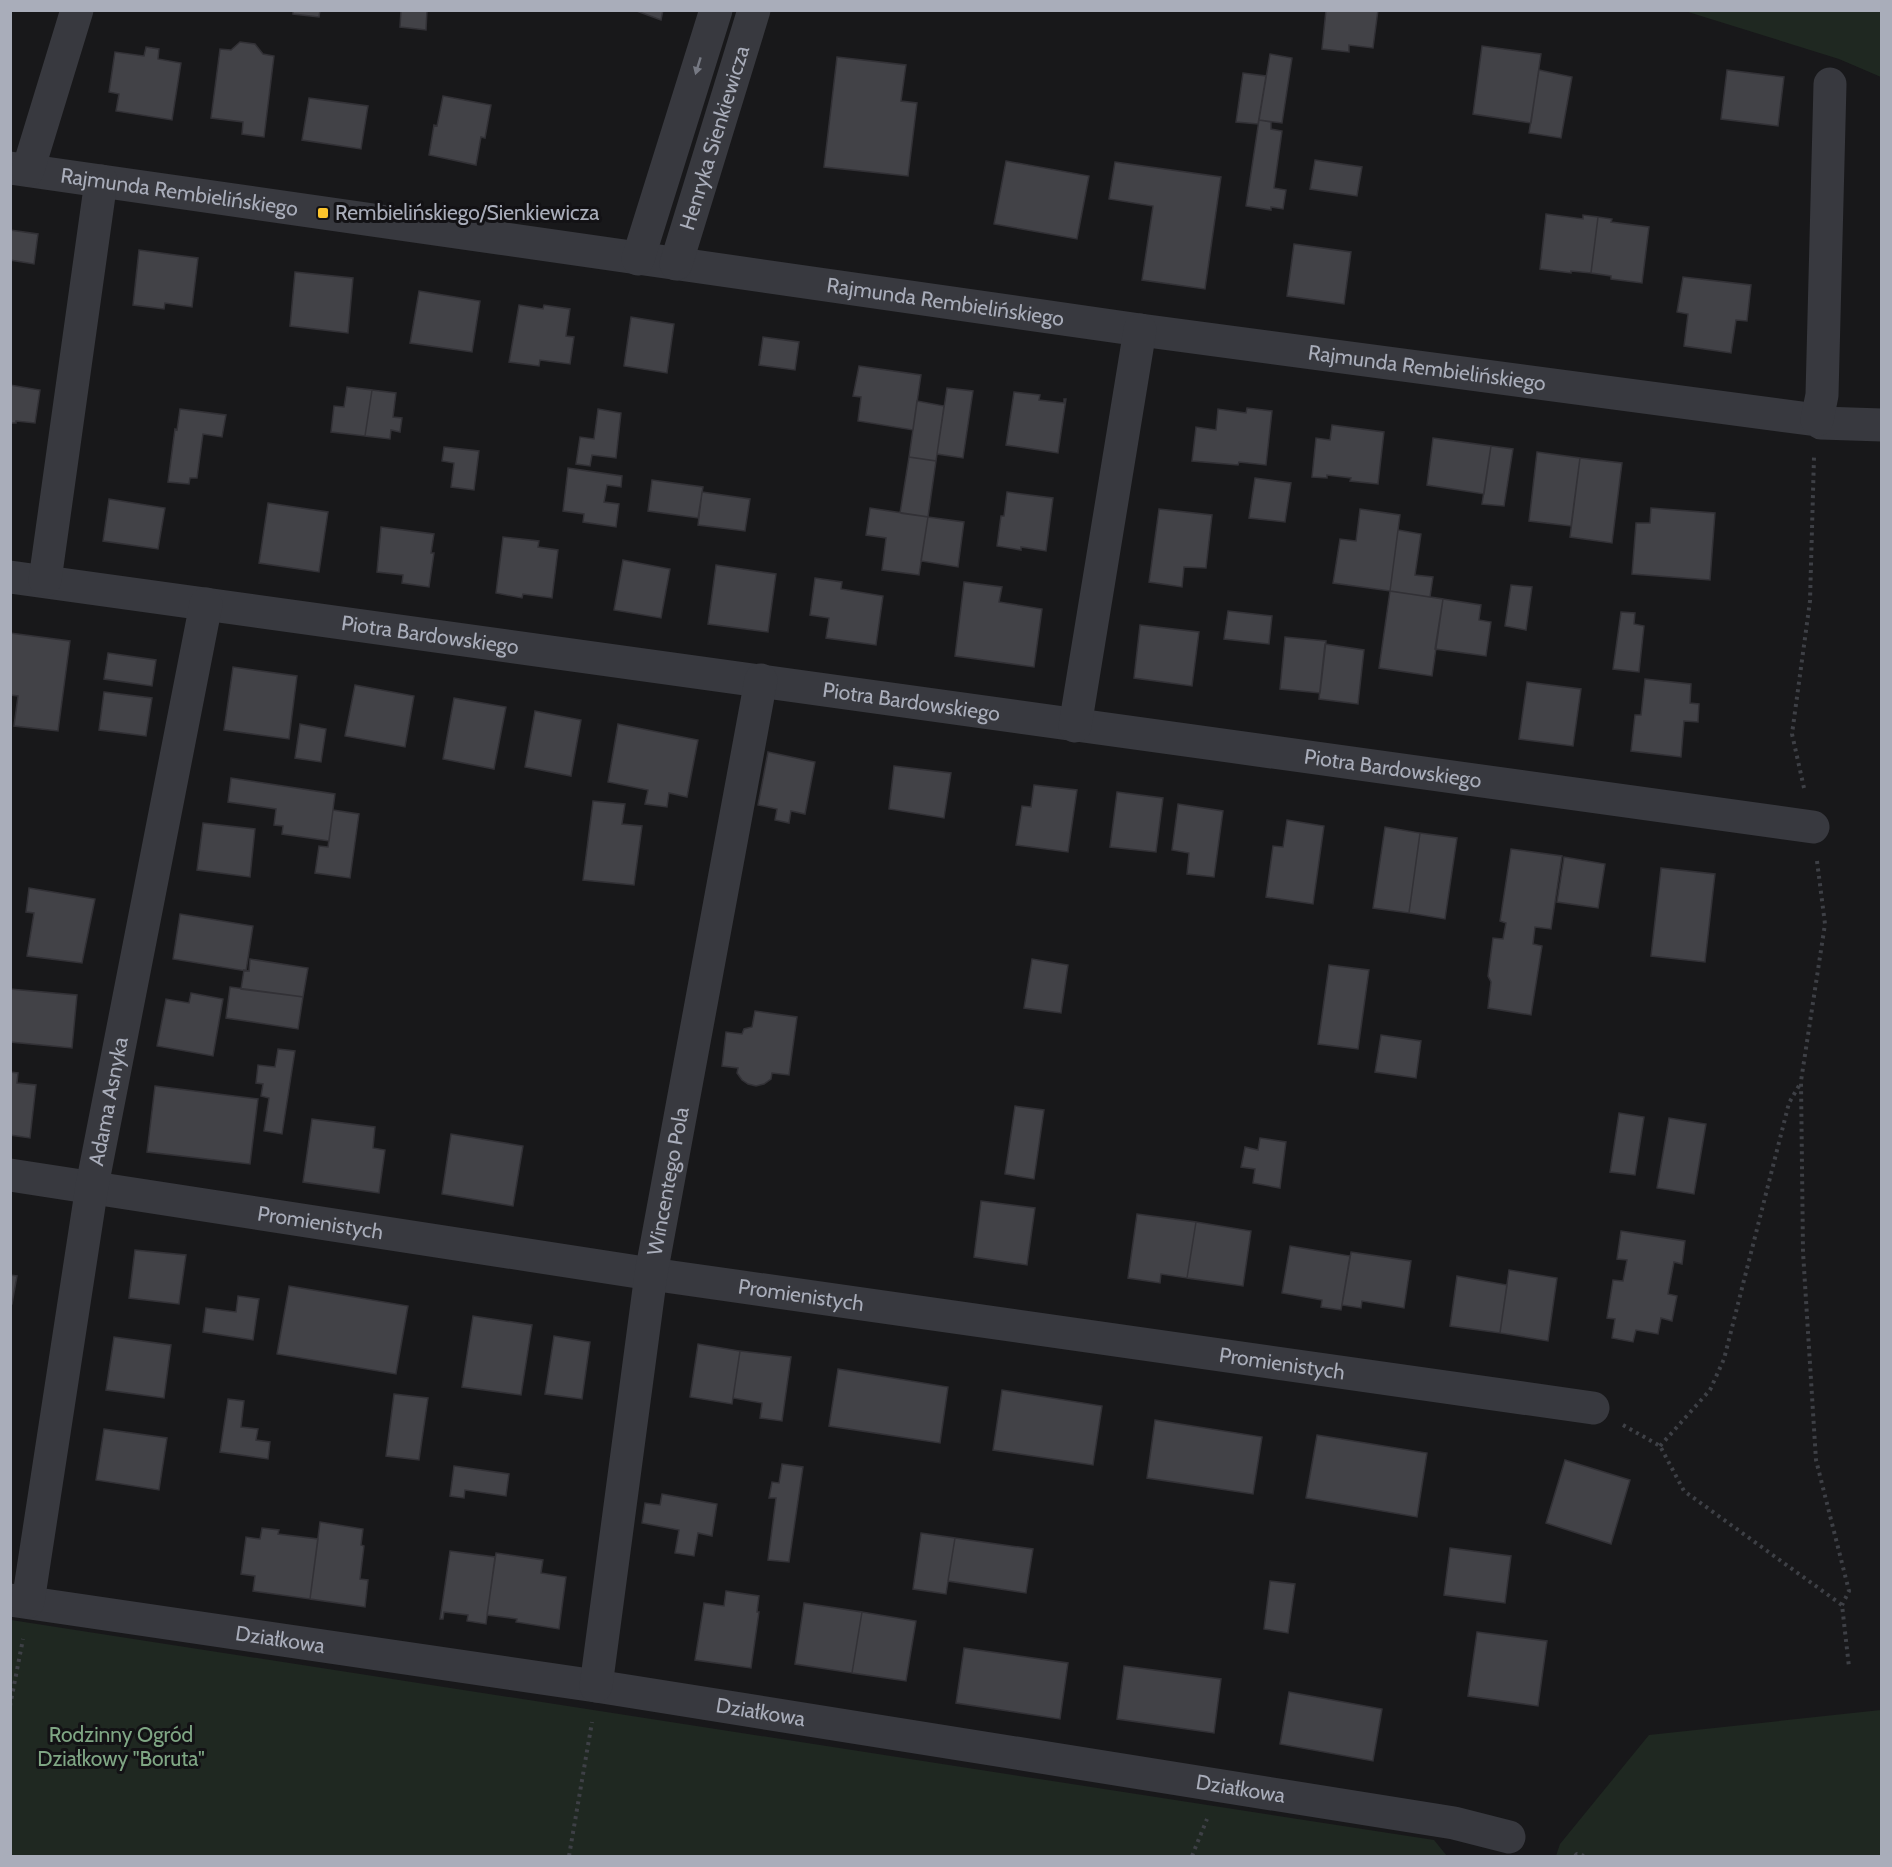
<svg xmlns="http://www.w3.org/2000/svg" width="1892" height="1867" font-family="Cabin,sans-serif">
	<rect width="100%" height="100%" fill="#18181a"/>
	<!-- green -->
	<path fill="#1f2821" d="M1685,11h196v66l-42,-18z
		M11,1620l1423,220 13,16h-1436z
		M1881,1710v146h-325l4,-12 89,-109z"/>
	<!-- building -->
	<path fill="#424247" stroke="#323136" stroke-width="1.5" d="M293,10h27l-1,7 -26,-3z
		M401,10h26l-1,20 -26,-3z
		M634,10h29l-2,10z
		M1326,10h52l-5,38 -24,-3v7l-27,-3z
		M240,42l15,2 8,10 11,2 -10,81 -22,-3 1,-12 -32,-4 9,-69 11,1z
		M1482,46l59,8 -10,69 -58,-9z
		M146,47l13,2 -1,10 23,4 -9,57 -56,-9 3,-17 -10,-2 6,-40 29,4z
		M1270,54l22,4 -10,65 -23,-3z
		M837,57l69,8 -5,36 16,2 -9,73 -84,-9z
		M1539,70l33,7 -11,61 -32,-5z
		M1727,70l57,7 -6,49 -57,-7z
		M1243,73l23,3 -8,48 -22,-2z
		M443,96l48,9 -6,33 -4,-1 -5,28 -47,-10 5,-30 3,1z
		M309,98l59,8 -7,43 -59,-9z
		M1259,120l12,2v7l11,2 -8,57 12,2 -3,19 -12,-2v3l-25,-4z
		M1315,160l47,7 -5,29 -47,-7z
		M1006,161l83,15 -12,63 -83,-15z
		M1115,162l106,15 -16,112 -63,-9 11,-74 -44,-7z
		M1546,214l37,5v-4l15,2 -7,56 -20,-2v2l-31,-4z
		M1598,217l14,2 -1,3 38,5 -7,56 -31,-4v-3l-20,-3z
		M10,230l28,4 -4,30 -24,-4z
		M1294,244l57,8 -7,52 -57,-8z
		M139,250l59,8 -6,49 -27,-4 -1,6 -31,-4z
		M295,272l58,6 -5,55 -58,-7z
		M1683,277l68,8 -4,36 -11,-1 -5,33 -47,-7 4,-32 -11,-2z
		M419,291l61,10 -8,51 -62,-9z
		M519,305l24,4 1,-4 26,4 -4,27 8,1 -4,27 -30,-4 -1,6 -30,-4z
		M631,317l43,7 -7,49 -43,-7z
		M763,337l36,5 -4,28 -36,-5z
		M859,366l62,9 -8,55 -55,-9 3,-24 -8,-1z
		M10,385l30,5 -5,33 -19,-2v2h-6z
		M347,387l25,3 -7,46 -34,-4 3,-26 10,1z
		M947,388l26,3 -10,67 -26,-4z
		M372,390l24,3 -3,24 9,1 -2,14 -9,-2 -1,9 -25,-3z
		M1014,392l26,3 -1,5 25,3v-4h2l-8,54 -52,-8z
		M917,401l27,5 -8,55 -27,-4z
		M1247,408l25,3 -6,54 -27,-3 -1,3 -46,-4 4,-34 20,3 2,-21 28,4z
		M180,409l46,6 -4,22 -19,-3 -6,44h-7l-1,6 -21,-2 7,-53 2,1z
		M598,409l23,4 -5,45 -24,-3 -2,11 -14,-2 4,-27 14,2z
		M1332,425l52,7 -6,52 -28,-3 1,-3 -24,-3v3l-15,-1 4,-39 14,2z
		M1433,438l58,8 -7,48 -57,-9z
		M1491,446l22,3 -9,57 -22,-2z
		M444,447l35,4 -5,39 -23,-3 3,-24 -12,-2z
		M1537,452l43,6 -9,68 -42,-5z
		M909,457l27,4 -8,56 -28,-4z
		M1580,458l42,5 -10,80 -42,-6z
		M568,468l54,8 -1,11 -14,-2 -3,17 15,2 -3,23 -33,-5 1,-8 -21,-3z
		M1255,478l36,5 -6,39 -36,-4z
		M652,480l51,7 -5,31 -50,-7z
		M702,492l48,7 -5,32 -47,-6z
		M1007,492l46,6 -7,53 -25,-4v3l-24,-4 4,-30h3z
		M109,499l56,9 -7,41 -55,-8z
		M268,503l60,9 -9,60 -60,-9z
		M870,508l58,9 -9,58 -37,-5 4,-32 -20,-3z
		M1651,508l64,5 -5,67 -78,-6 4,-51h14z
		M1159,509l53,6 -6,53 -22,-1 -2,20 -33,-5z
		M1360,509l40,6 -10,76 -57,-8 7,-44 16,2z
		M928,517l36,5 -6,45 -37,-6z
		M381,527l53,7 -3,19h3l-5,34 -27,-4 1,-8 -26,-3z
		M1398,530l23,4 -6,41 18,2 -3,20 -40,-6z
		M503,537l36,4 -1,6 20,3 -6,48 -29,-4 -1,4 -26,-5z
		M623,560l47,9 -9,49 -47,-8z
		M716,565l60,9 -8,58 -60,-8z
		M815,578l27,4 -1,7 42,7 -7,49 -50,-7 3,-20 -19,-3z
		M964,582l38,5 -3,15 43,7 -8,58 -79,-11z
		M1511,585l21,2 -6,43 -21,-4z
		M1390,591l53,8 -11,77 -53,-8z
		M1443,599l38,6 -2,15 12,2 -5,34 -51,-7z
		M1228,611l44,5 -3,28 -45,-5z
		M1621,612l14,1 -1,11 10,2 -5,46 -26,-3z
		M1140,625l59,7 -7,54 -58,-8z
		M10,633l60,8 -12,90 -44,-5 4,-30 -8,-1z
		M1285,637l41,4 -6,52 -40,-4z
		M1325,644l39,6 -6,54 -39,-5z
		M108,653l48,7 -4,26 -48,-7z
		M233,667l64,9 -8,63 -65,-9z
		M1645,679l46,5 -1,19 9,1 -1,18 -14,-1 -3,36 -50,-6 4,-36h6z
		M1527,682l54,7 -8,57 -54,-7z
		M355,685l59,11 -9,51 -60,-11z
		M104,692l48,6 -6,38 -47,-6z
		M454,698l52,9 -12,62 -51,-10z
		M535,711l46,9 -10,56 -46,-9z
		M300,724l26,5 -5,33 -26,-4z
		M618,724l80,16 -11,57 -18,-4 -2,14 -22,-3 3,-14 -40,-8z
		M768,752l47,10 -10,52 -14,-3 -2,12 -14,-3 2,-11 -19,-4z
		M894,766l57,7 -7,45 -55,-9z
		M231,778l104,16 -6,47 -47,-7 1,-8 -9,-1 2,-16 -48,-7z
		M1034,785l43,5 -9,62 -52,-7 6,-39 9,1z
		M1117,792l46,6 -7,54 -46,-5z
		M593,801l32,3 -3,20 20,2 -8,59 -51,-5z
		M1178,804l45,7 -9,66 -27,-3 2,-21 -17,-3z
		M333,810l26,4 -9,64 -35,-5 4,-27 9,1z
		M1287,820l37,6 -11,78 -47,-7 7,-51 10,1z
		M203,823l52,6 -5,48 -53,-7z
		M1385,827l35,6 -11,80 -36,-5z
		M1420,833l37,5 -12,81 -36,-6z
		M1511,849l51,7 -11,73 -16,-2 -2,17 9,2 -11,69 -43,-7 3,-26 -3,-6 5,-38 10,1 3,-16 -6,-2z
		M1564,857l41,7 -7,44 -41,-6z
		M1661,868l54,6 -10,88 -54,-6z
		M29,888l66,11 -13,64 -55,-7 7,-43 -8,-1z
		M180,914l73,12 -7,45 -73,-12z
		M250,959l58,9 -5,29 -62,-8 3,-19 5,1z
		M1032,959l36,6 -7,48 -37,-5z
		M1329,965l40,5 -11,79 -40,-5z
		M230,987l73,10 -5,32 -72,-11z
		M10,989l67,6 -5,53 -62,-6z
		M191,993l32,6 -10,57 -56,-10 9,-47 23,4z
		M755,1011l42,6 -8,58 -17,-2 -1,6 -7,5 -8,2 -8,-2 -6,-4 -5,-7 1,-5 -16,-2 4,-34 16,2 2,-5 8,-2z
		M1381,1035l40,6 -5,37 -41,-6z
		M278,1049l17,2 -13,83 -18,-3 5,-33 -8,-2 2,-12 -7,-1 2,-18 17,2z
		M10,1072l8,1 -1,10 19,2 -6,53 -20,-3z
		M155,1086l103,13 -8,65 -103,-12z
		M1015,1106l29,4 -10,69 -29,-5z
		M1619,1113l25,4 -9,58 -25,-3z
		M1669,1118l37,6 -12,70 -37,-6z
		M312,1119l63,8 -2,21 12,2 -6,43 -76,-11z
		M451,1134l72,12 -10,60 -71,-12z
		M1260,1138l26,4 -6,46 -27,-5 2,-14 -14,-2 4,-20 13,3z
		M981,1201l54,7 -8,57 -53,-8z
		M1137,1214l59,8 -9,56 -26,-4 -1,9 -32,-5z
		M1196,1222l55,9 -8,55 -56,-8z
		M1621,1231l64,10 -3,23 -8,-2 -6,32 9,2 -5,25 -11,-3 -3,16 -22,-4 -3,12 -21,-4 3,-19 -8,-1 6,-38 10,1 4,-21 -10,-1z
		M1290,1246l60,10 -9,54 -20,-3 1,-7 -40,-7z
		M135,1250l51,5 -7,49 -50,-6z
		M1351,1252l60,9 -7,47 -42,-7 -1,7 -19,-3z
		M1509,1270l48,8 -9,63 -48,-8z
		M10,1275l7,1 -5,28h-2z
		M1457,1276l50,9 -7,48 -50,-7z
		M289,1286l119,20 -12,68 -119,-20z
		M238,1296l21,3 -6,41 -50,-8 3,-24 30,4z
		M473,1316l59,9 -11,70 -59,-8z
		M554,1336l36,6 -8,57 -37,-5z
		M114,1337l57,8 -7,53 -58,-8z
		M698,1344l42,7 -8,53 -42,-7z
		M740,1351l51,6 -9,64 -22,-3 2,-15 -29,-5z
		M838,1369l110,18 -8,56 -111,-17z
		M1002,1390l100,16 -9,59 -100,-15z
		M394,1394l34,4 -9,62 -33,-4z
		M228,1399l16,2 -3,26 17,2 -2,11 14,2 -2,17 -48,-7z
		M1155,1420l107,17 -9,57 -106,-16z
		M104,1429l63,9 -8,52 -63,-10z
		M1317,1435l110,18 -10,64 -111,-19z
		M1565,1460l65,20 -19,64 -65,-21z
		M782,1464l21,3 -14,95 -21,-2 8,-62h-7l3,-16 7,1z
		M454,1466l55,8 -3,22 -41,-6 -1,8 -14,-2z
		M662,1494l55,10 -5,32 -14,-3 -4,23 -19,-3 4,-23 -37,-7 3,-20 15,2z
		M320,1522l43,7 -2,16 3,1 -4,33 8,1 -3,27 -55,-8z
		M262,1528l17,2 -1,4 40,5 -8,60 -57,-8 2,-15 -14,-2 5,-37 14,2z
		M921,1533l34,5 -9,56 -33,-5z
		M955,1538l78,11 -7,44 -78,-12z
		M1450,1548l61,8 -6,47 -61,-8z
		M450,1551l45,6 -9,67 -19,-3 1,-6 -24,-3 -1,7h-3z
		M496,1553l47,7 -2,13 25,4 -7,52 -43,-7 1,-3 -30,-4z
		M1270,1581l25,3 -7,49 -24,-4z
		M726,1591l33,5 -2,16h2l-8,56 -56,-8 9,-57 20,3z
		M804,1603l58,9 -10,61 -57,-9z
		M862,1612l54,9 -10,60 -54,-8z
		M1477,1632l70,9 -9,65 -70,-10z
		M964,1648l104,15 -8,56 -104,-16z
		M1124,1666l97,13 -7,54 -97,-14z
		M1289,1692l93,17 -9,52 -93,-17z"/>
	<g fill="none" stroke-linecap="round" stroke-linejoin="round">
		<!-- path -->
		<path stroke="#3e4046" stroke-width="4" stroke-dasharray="3 4.5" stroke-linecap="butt" d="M1804,788l-12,-54 18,-133 4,-144
			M1817,861l8,63 -24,157 2,171 13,208 33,131 -7,14
			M1623,1425l37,21 24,45 158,114 7,62
			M1660,1446l50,-56 14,-31 65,-256 11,-19
			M10,1706l13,-67
			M569,1856l23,-134
			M1192,1856l15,-37
			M1575,1856l2,-2 7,2"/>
		<!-- minor -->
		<g stroke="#38393f" stroke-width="33">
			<path id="s1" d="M10,168l1130,162 677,90 4,3 61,2"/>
			<path d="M28,170l49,-160"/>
			<path d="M638,259l78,-249"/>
			<path id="s2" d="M676,264l78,-254"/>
			<path d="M1817,420l5,-25 8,-311"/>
			<path id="s3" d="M10,577l1803,250"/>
			<path d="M45,580l56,-399"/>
			<path d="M1075,726l65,-396"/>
			<path id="s4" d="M10,1175l641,99 942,134"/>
			<path id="s5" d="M10,1600l586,86 858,137 55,14"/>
			<path id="s6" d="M28,1602l64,-416 114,-582"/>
			<path id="s7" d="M596,1686l55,-412 110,-594"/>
		</g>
	</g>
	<!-- one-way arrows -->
	<defs><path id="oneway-solid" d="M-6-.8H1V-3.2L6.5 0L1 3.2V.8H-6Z" transform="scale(1.5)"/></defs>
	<use fill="#767983" href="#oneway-solid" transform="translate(698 66) rotate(107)"/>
	<!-- markers -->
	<rect fill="#fdc52c" stroke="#131215" stroke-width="2" x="317" y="207" width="12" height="12" rx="3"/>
	<g text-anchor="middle" stroke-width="6" stroke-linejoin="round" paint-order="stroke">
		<!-- street labels -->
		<g font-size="21" fill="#a9adba" stroke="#131215">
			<text dy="7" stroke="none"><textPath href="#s2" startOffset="132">Henryka Sienkiewicza</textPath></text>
			<text dy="7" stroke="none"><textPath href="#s1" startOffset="171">Rajmunda Rembielińskiego</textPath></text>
			<text dy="7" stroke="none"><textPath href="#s1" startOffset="945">Rajmunda Rembielińskiego</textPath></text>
			<text dy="7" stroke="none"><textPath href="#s1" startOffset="1431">Rajmunda Rembielińskiego</textPath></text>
			<text dy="7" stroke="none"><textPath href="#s3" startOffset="424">Piotra Bardowskiego</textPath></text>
			<text dy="7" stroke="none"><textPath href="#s3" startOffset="910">Piotra Bardowskiego</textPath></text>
			<text dy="7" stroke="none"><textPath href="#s3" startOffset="1396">Piotra Bardowskiego</textPath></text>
			<text dy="7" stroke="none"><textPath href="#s6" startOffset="507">Adama Asnyka</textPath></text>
			<text dy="7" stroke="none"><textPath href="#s7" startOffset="510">Wincentego Pola</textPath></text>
			<text dy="7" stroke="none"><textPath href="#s4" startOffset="314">Promienistych</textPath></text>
			<text dy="7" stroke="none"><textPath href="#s4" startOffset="800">Promienistych</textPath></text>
			<text dy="7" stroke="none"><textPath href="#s4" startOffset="1286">Promienistych</textPath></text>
			<text dy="7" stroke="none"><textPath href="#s5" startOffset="273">Działkowa</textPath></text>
			<text dy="7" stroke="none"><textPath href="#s5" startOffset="759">Działkowa</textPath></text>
			<text dy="7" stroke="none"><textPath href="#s5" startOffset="1245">Działkowa</textPath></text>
		</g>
		<!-- poi labels -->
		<g font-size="21" fill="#a9adba" stroke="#131215" text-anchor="start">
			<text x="335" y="220">Rembielińskiego/Sienkiewicza</text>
		</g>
		<!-- park labels -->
		<g font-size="21" fill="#7fa684" stroke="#131215">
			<text x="121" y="1742">Rodzinny Ogród<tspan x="121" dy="24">Działkowy "Boruta"</tspan></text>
		</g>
	</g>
	<!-- border -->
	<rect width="1892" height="1867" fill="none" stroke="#a9adba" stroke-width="24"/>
</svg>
